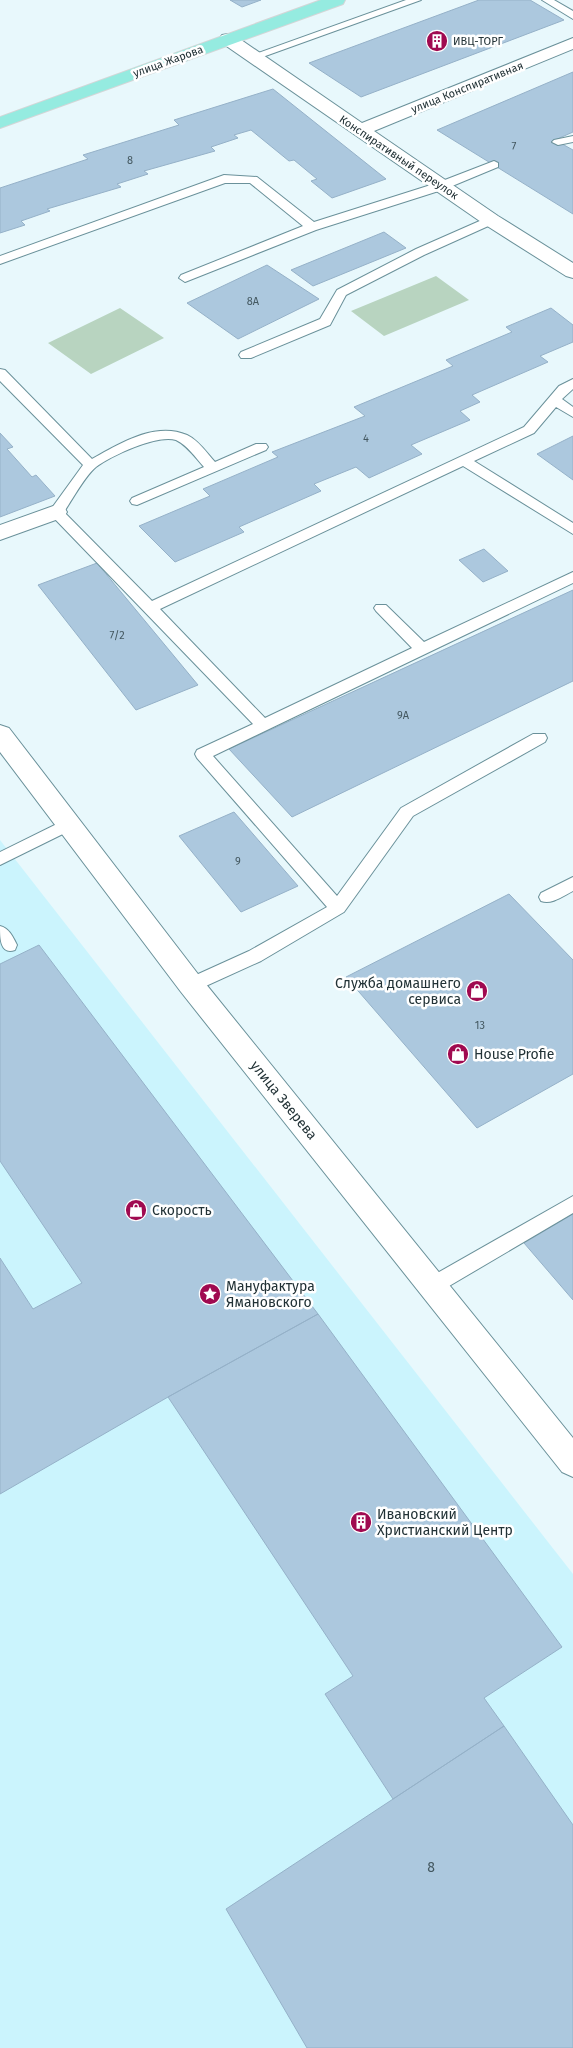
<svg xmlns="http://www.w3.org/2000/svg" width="573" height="2048" font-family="'Fira Sans',sans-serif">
	<rect width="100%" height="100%" fill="#e8f8fc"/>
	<!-- built -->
	<path fill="#cbf4fd" d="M0,840l573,734v474h-573z"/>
	<!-- green -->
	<path fill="#b8d4c0" d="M436,276l33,24 -85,36 -33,-25z
		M120,308l44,30 -73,36 -43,-31z"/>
	<!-- building -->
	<path fill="#acc8de" stroke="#95b1c8" d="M230,0h31l-19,7z
		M479,0h51l34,20 -203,77 -52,-34z
		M573,72v60l-18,8 18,10v64l-136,-84z
		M273,89l113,90 -54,19 -21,-17 6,-2 -23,-19 -5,1 -38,-31 -17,5 4,3 -27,9 4,4 -71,20 4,3 -31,10 4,3 -74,22 3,2 -29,10 4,4 -25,8v-45l88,-29 -5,-4 96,-30 -5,-5z
		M384,232l22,16 -93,38 -22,-16z
		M267,265l52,34 -81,40 -51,-36z
		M551,308l22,17v17l-33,14 8,6 -76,33 8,7 -20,9 10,9 -59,25 11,9 -53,24 -13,-11 -42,17 7,7 -82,36 5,5 -69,30 -36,-36 71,-30 -7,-7 75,-32 -6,-5 93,-36 -11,-9 99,-41 -7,-6 66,-28 -6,-5z
		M0,433l13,14 -6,2 25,28 4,-2 19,21 -55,21z
		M573,436v44l-36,-26z
		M484,549l24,22 -25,11 -24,-22z
		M97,563l101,122 -62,25 -98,-125z
		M573,590v91l-281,136 -63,-68z
		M234,812l64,74 -57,26 -62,-76z
		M509,894l64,66v114l-96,54 -131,-151z
		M39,945l279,369 -150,83 -168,97v-236l33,51 49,-26 -82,-122v-197z
		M573,1214v86l-49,-57z
		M318,1314l244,333 -78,51 20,28 -111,73 -68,-105 28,-18 -185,-279z
		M504,1726l69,99v223h-266l-81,-139z"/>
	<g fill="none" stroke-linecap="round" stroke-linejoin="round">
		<!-- service casing -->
		<g stroke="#6a919a" stroke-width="2">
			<path id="service" d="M406,0h15l-164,59h-8l-2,-2z
				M542,0h12l19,11v8z
				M573,136v6l-15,3 -6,-3 2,-2z
				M494,161l4,2v4l-53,22 -129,41 -131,52 -6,-4 2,-3 122,-49 -53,-43h-25l-225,81v-8l224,-81 33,2 57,45 123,-39z
				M491,216l4,1 2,3 -2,3 -71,32 -78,40 -16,30 -79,33h-10l-2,-3 2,-3 79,-33 17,-29 79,-41z
				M0,369l5,1 87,89c27,-15 63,-38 95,-24 11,5 20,18 28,27l41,-18h10l2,3 -2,3 -129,55 -5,-1 -2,-3 2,-3 72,-31c-8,-9 -17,-22 -28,-27 -19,-6 -65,16 -80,27 -11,9 -24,33 -32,45l88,89 372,-174 35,-41 14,-7v10l-11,10 11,8v10l-17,-10 -22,26 -60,28 99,62v11l-110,-68 -303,143 105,109 147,-70 -36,-37 -2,-3 2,-3h10l38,37 149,-70v11l-360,173 124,140 64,-88 132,-74h12l2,4 -2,4 -132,74 -69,96 -83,49 -64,29 -6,2 -6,-2 -3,-5 3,-5 64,-29 78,-44 -130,-149 -2,-4 2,-4 56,-26 -202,-209 -2,-3 34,-47 -83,-84z
				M69,818l6,2 2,4 -2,4 -75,37v-13z
				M573,877v14c-10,5 -21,14 -32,10l-2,-4 2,-4z
				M0,926c9,2 13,11 17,19l-2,5c-15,5 -15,-12 -15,-24z
				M573,1196v17l-134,79 -7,2 -7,-2 -3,-6 3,-6z"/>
		</g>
		<!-- minor casing -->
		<g stroke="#6a919a" stroke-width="2">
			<path id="minor" d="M228,34l6,1 128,88 211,-85v11l-199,82 124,85 75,47v15l-7,-2 -82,-52 -262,-181 -3,-4 3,-4z
				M56,505l8,2 3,5 -3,5 -64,23v-15z"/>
		</g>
		<!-- tertiary casing -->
		<g stroke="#6a919a" stroke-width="2">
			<path id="tertiary" d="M0,725l9,3 192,250 372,460v39l-11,-5 -381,-480 -181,-240z"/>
		</g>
		<!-- primary casing -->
		<g stroke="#d3d6d7" stroke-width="2">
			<path id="primary" d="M321,0h24l-2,4 -343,124v-11z"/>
		</g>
		<!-- service -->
		<use href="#service" fill="#fff" fill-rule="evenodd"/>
		<!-- minor -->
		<use href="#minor" fill="#fff" fill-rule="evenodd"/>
		<!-- tertiary -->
		<use href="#tertiary" fill="#fff" fill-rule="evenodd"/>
		<!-- primary -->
		<use href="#primary" fill="#95ebe0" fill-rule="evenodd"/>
	</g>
	<!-- icons -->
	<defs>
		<g id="building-disc" transform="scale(1.125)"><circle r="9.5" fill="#a00a50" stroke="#fff"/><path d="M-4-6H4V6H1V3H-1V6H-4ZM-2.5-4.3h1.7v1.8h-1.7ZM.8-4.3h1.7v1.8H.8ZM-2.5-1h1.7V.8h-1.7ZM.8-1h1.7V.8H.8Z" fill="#fff"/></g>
		<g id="shop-disc" transform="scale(1.125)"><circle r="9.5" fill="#a00a50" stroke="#fff"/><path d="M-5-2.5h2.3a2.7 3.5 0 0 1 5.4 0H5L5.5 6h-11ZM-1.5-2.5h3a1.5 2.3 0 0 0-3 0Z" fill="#fff"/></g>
		<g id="sight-disc" transform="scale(1.125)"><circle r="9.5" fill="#a00a50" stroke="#fff"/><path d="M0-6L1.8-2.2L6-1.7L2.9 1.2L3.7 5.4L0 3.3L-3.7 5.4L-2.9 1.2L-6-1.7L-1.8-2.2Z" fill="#fff"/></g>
	</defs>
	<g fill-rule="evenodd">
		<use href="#building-disc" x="437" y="41"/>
		<use href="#shop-disc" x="477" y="991"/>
		<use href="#shop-disc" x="458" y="1054"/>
		<use href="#shop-disc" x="136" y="1210"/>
		<use href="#sight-disc" x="210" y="1294"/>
		<use href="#building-disc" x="361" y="1522"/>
	</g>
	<g text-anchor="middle" stroke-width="5" stroke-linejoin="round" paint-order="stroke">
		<!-- far-poi labels -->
		<g font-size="11" fill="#223236" stroke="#fff" text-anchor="start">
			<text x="453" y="45">ИВЦ-ТОРГ</text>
		</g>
		<!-- far-street labels -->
		<g font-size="11" fill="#223236" stroke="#fff">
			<text transform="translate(168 61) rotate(-20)" y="4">улица Жарова</text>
			<text transform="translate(467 87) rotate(-22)" y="4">улица Конспиративная</text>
			<text transform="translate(399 157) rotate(34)" y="4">Конспиративный переулок</text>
		</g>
		<!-- number labels -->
		<g font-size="11" fill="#445860">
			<text x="514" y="150">7</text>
			<text x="130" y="164">8</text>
			<text x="253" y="305">8А</text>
			<text x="366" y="442">4</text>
			<text x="117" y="639">7/2</text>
			<text x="403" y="719">9А</text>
			<text x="238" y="865">9</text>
			<text x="480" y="1029">13</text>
		</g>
		<!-- poi labels -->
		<g font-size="14" fill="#223236" stroke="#fff" text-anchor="start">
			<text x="461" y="988" text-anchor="end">Служба домашнего<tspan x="461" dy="16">сервиса</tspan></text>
			<text x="474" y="1059">House Profie</text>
			<text x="152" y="1215">Скорость</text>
			<text x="226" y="1291">Мануфактура<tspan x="226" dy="16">Ямановского</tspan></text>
			<text x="377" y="1519">Ивановский<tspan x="377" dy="16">Христианский Центр</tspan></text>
		</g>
		<!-- street labels -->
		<g font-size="14" fill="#223236" stroke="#fff">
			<text transform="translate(284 1100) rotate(51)" y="5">улица Зверева</text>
		</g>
		<!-- near-number labels -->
		<g font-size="14" fill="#445860">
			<text x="431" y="1872">8</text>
		</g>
	</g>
</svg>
